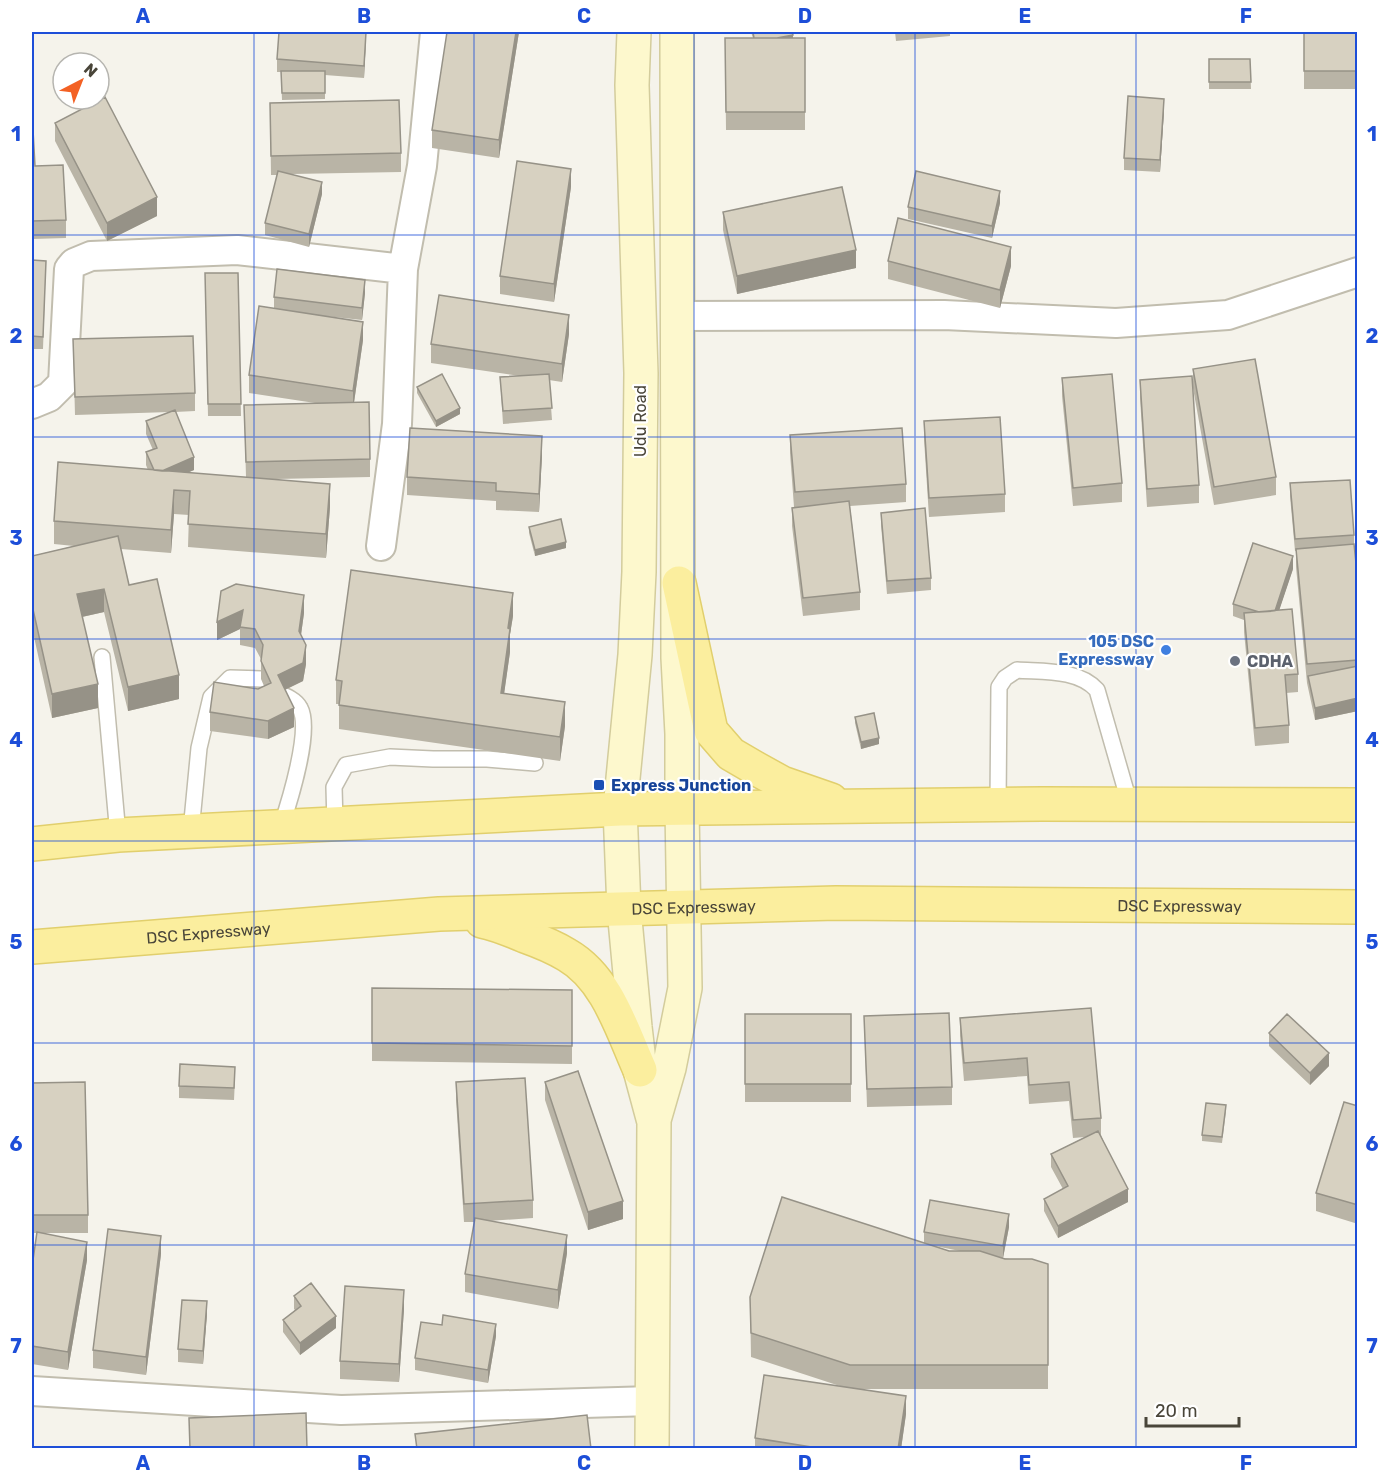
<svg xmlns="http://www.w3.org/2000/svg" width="1389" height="1480" font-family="Rubik,sans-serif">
	<rect width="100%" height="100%" fill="#f5f3eb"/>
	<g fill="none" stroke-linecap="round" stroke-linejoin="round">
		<!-- service casing -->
		<g stroke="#c1bdae" stroke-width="18">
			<path id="service" d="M102,657l16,178
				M278,693c8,3 18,7 22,15 12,22 -11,95 -19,119
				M998,805l1,-118 6,-9 12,-8c26,2 61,-1 80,20l33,115
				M335,824l-1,-37 12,-22 44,-8 43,2h54l48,4
				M191,831l8,-83 12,-51 19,-19 31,1"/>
		</g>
		<!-- minor casing -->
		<g stroke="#c1bdae" stroke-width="32">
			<path id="minor" d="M678,316l266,-1 172,8 112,-8 130,-43
				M32,404l17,-7 14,-14 6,-114 5,-6 17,-7 146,-6 166,19
				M381,546l16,-122 6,-155 19,-103 13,-134
				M32,1391l309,19 311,-9"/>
		</g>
		<!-- secondary casing -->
		<g stroke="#d3cc9c" stroke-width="36">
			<path id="secondary" d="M634,32l-2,53 9,288 -2,199 -4,83 -15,154 4,100 11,118 5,43 14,52 -2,326
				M654,1120l15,-52 16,-80 -3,-180v-74l-4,-76 -1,-626"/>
		</g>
		<!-- primary casing -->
		<g stroke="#e1cf6d" stroke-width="36">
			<g id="primary">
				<path d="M679,583l32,148 20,23 24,14 27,15 49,17"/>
				<path d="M32,844l86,-9 502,-26 422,-5 316,1"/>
				<path d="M482,921c15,3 29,9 43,15 14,5 29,11 42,19 40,23 55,75 73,115"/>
				<path id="s1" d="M32,947l407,-33 397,-11 522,4"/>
			</g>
		</g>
		<!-- service -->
		<use href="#service" stroke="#fff" stroke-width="15"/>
		<!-- minor -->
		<use href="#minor" stroke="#fff" stroke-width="28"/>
		<!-- secondary -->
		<use href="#secondary" stroke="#fdf8cd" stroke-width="33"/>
		<!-- primary -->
		<use href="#primary" stroke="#fbee9e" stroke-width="33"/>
	</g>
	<!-- wall -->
	<path fill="#b9b4a6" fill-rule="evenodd" d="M519,32l-20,126 -67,-10v-18z
		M751,32h41l1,6h12v92h-79l-1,-92h28z
		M895,32h55v4l-54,5z
		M1304,32h54v57h-54z
		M366,38l-2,40 -39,-3v24l-43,1 -1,-28h-4v-13z
		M1209,59h41l1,30h-42z
		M270,103l131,50v19l-109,2 30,20 -13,53 -44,-12v-12l12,-48h-6z
		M1164,111l-4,61 -36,-2v-12z
		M32,112l3,54 31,54v18l-34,1z
		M55,123l102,93 -50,25 -52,-100z
		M571,187l-17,115 -54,-8v-18z
		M1000,203l-8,35 -84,-19v-12z
		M723,212l133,56 -119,26 -14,-64z
		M32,260l14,1 -3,88h-11z
		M888,261l123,5 -11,42 -112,-29z
		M205,273h33l3,143h-33z
		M365,293l-3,27 -37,-4 38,24 -9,63 16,56v18l-94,2 54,28 -4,51 -138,-11 1,-32 -15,-1 -3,39 -50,-4 8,36 50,114 -51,12 -24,-99 -22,5 16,91 -46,10 -20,-90v-72l42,-10 -20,-2v-23l94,-51 -2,-5v-13l7,-2 -7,-16v-13l24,-9 -95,3 -2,-76 122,54v18l-20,1 19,58 -7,3 59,4 -2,-72 71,-2 -66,-10v-18l25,-67v-11z
		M569,334l-7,48 -13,-2 3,40 -49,4 -3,-47 20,-1 -89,-13v-19z
		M1193,369l83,108v18l-62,10 -21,-117z
		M1062,378l60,105v19l-49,4 -11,-110z
		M1140,380l59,105v18l-52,4 -7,-109z
		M417,387l43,27 -24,13 -19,-34z
		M924,421l81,73v18l-76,5 -5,-78z
		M790,435l116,49v18l-56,4 10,86v18l-57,6 -11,-90v-18l2,-1 -4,-54z
		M542,455l-3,57 -43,-2v-9l-89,-6v-18z
		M1290,483l64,52v12l4,36v128l-43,9 -8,-37 -11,-116v-16h-1l-5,-55z
		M881,513l50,65v12l-44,4 -6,-69z
		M529,527l37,21 -31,8 -6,-23z
		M1293,569l-14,41 19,64v18l-12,1 3,32v18l-34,3 -11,-114v-12l-11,-4v-12z
		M304,613l-3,22 5,29 -3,17 -18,9 9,37 -26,12 -58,-8v-19l54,-26 -3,-7v-20l-6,-11 -15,-3v-16l-23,11v-18z
		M513,616l-3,18v18l-6,41 61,33 -5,35 -221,-32v-25h-3v-24z
		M855,717l24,27 -18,5 -6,-26z
		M372,988l200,2v74l-200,-3z
		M1091,1008l10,110v17l27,67 -70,36 -14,-27v-12l19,-10 -12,-22v-13l34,-17 -12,1 -4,-37 -40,3 -2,-28 -63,5 -4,-45v-18z
		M745,1014h106v88h-106z
		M864,1016l88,71v18l-85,2z
		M1269,1033l60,33 -19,19 -41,-39z
		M235,1079l-1,21 -55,-2v-12z
		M456,1082l77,118v18l-45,3 79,32 -9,56 -93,-17v-18l10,-52h-11l-8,-122z
		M545,1082l78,137 -35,11 -43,-130z
		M32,1083l56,132v18h-47l46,27 -19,110 -36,-6v-97l5,-34h-5z
		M1358,1106v118l-42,-13v-18z
		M1226,1111l-4,32 -20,-2v-6z
		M1009,1227l-6,31 45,6v125h-190l48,25 -5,35h-146v-11l88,-51 -92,-30 -1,-60 174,-54v-11zM935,1246l25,5h-11z
		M161,1254l-15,121 -53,-7v-18z
		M294,1296l42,32 -36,27 -17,-23v-12l12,-10 -1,-1z
		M404,1309l-5,73 -59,-3v-18z
		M207,1314l-4,50 -25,-2v-13z
		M496,1336l-8,47 -73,-13v-12z"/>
	<!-- shaded-wall -->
	<path fill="#969287" d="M366,32v6l-2,40v-12z
		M516,32h3l-20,126v-18z
		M793,35v6l-38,2z
		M1164,99v12l-4,61v-12z
		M571,169v18l-17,115v-18z
		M322,182v12l-13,53v-13z
		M1000,191v12l-8,35v-12z
		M157,197v19l-50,25v-18z
		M1011,247v19l-11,42v-18z
		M856,250v18l-119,26v-18z
		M365,280v13l-3,27v-12z
		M569,315v19l-7,48v-18z
		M363,322v18l-10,69v-18z
		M460,408v6l-24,13v-6z
		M542,436v19l-3,57v-18z
		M194,457v13l-39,16v-12z
		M330,484v23l-4,51v-24z
		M174,490v24l-3,39v-23z
		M566,542v6l-31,8v-6z
		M1293,556v13l-20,60v-12z
		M104,589v23l-27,6v-24z
		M513,593v23l-3,18v18l-9,64v-23l7,-65z
		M304,595v18l-5,36v-18z
		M243,610l-3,19 -23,11v-18z
		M306,645v19l-3,17 -25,12v-18z
		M179,675v24l-51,12v-24z
		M98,684v24l-46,10v-24z
		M1358,698v13l-43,9v-12z
		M565,702v24l-5,35v-24z
		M294,708v19l-26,12v-18z
		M879,738v6l-18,5v-7z
		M1329,1053v13l-19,19v-12z
		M1128,1189v13l-70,36v-12z
		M623,1201v18l-35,11v-18z
		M1009,1214v13l-6,31v-12z
		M567,1235v18l-9,56v-19z
		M161,1236v18l-15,121v-18z
		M87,1242v18l-19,110v-18z
		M404,1290v19l-5,73v-18z
		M207,1301v13l-4,50v-13z
		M336,1316v12l-36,27v-12z
		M496,1324v12l-8,47v-13z
		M906,1396v18l-5,35h-3z"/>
	<!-- building -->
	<path fill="#d7d1c1" stroke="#969287" stroke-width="1.5" d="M279,32h87l-2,34 -87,-7z
		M447,32h69l-17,108 -67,-10z
		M753,32h39l1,3 -16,3h-23z
		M1304,32h54v39h-54z
		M725,38h80v74h-79z
		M1209,59h41l1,23h-42z
		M281,71h44v22h-43z
		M1128,96l36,3 -4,61 -36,-2z
		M105,97l52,100 -50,26 -52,-100z
		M399,100l2,53 -130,3 -1,-53z
		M32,112l3,54 28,-1 3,55 -34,1z
		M517,161l54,8 -17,115 -54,-8z
		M278,171l44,11 -13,52 -44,-11z
		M916,171l84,20 -8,35 -84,-19z
		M842,187l14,63 -119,26 -14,-64z
		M898,218l113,29 -11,43 -112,-29z
		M32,260l14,1 -3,76 -11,-1z
		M277,269l88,11 -3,28 -88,-11z
		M205,273h33l3,131h-33z
		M439,295l130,20 -7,49 -131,-20z
		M259,306l104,16 -10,69 -104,-16z
		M193,336l2,57 -120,4 -2,-58z
		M1255,359l21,118 -62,10 -21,-118z
		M442,374l18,34 -24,13 -19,-34z
		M549,374l3,34 -49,3 -3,-34z
		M1112,374l10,109 -49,5 -11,-110z
		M1192,376l7,109 -52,4 -7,-109z
		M369,402l1,57 -124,3 -2,-57z
		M175,410l19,47 -32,14 -8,-1 -8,-18 11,-4 -11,-27z
		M1000,417l5,77 -76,4 -5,-77z
		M410,428l132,8 -3,58 -43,-3v-8l-89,-6z
		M902,428l4,56 -111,8 -5,-57z
		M58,462l272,22 -4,50 -138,-10 2,-33 -16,-1 -3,40 -117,-9z
		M1350,480l4,55 -59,4 -5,-56z
		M849,501l11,91 -57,6 -11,-90z
		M925,508l6,70 -44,3 -6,-68z
		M561,519l5,23 -31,8 -6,-23z
		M118,536l11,49 28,-6 22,96 -51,12 -24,-98 -27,5 21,90 -46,10 -20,-89v-49z
		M1253,543l40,13 -18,55 -16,1 -26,-8z
		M1354,544l4,39v77l-51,4 -11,-115z
		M351,570l162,23 -5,35 2,1 -9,64 64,9 -5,35 -221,-32 3,-24 -6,-1z
		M236,584l68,11 -5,36 7,14 -3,18 -25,12 16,33 -26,13 -58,-9 4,-30 44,7 13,-6 -10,-22 2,-16 -8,-16 -15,-2 3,-17 -26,12 4,-31z
		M1292,609l6,65 -13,1 4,50 -34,3 -11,-115z
		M1358,666v32l-43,10 -7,-32z
		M874,713l5,25 -18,4 -6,-25z
		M372,988l200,2v56l-200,-3z
		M1091,1008l10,110 -28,2 -4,-38 -40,3 -2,-27 -63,5 -4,-45z
		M949,1013l3,74 -85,2 -3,-73z
		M745,1014h106v70h-106z
		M1287,1014l42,39 -19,20 -41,-40z
		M180,1064l55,3 -1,21 -55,-2z
		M578,1071l45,130 -35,11 -43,-130z
		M525,1078l8,122 -69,4 -8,-122z
		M85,1082l3,133h-56v-132z
		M1344,1102l14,4v99l-42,-12z
		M1206,1103l20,2 -4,32 -20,-2z
		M1098,1131l30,58 -70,37 -14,-27 24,-13 -17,-32z
		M782,1197l167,54h31l25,8h27l16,5v101h-198l-99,-32 -1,-36z
		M930,1200l79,14 -6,32 -79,-14z
		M475,1218l92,17 -9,55 -93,-16z
		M108,1229l53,7 -15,121 -53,-7z
		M37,1232l50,10 -19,110 -36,-6v-79z
		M311,1283l25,33 -36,27 -17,-23 18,-14 -7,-10z
		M345,1286l59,4 -5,74 -59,-3z
		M182,1300l25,1 -4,50 -25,-2z
		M443,1315l53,9 -8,46 -73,-12 6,-36 21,3z
		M764,1375l142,21 -8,53h-74l-69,-11z
		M306,1413l1,36h-117l-1,-31z
		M587,1415l4,34h-174l-2,-15z"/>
	<!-- grid -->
	<path fill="none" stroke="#1d4ed8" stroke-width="1.5" stroke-opacity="0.55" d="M254,32v1416M474,32v1416M694,32v1416M915,32v1416M1136,32v1416M32,235h1326M32,437h1326M32,639h1326M32,841h1326M32,1043h1326M32,1245h1326"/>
	<!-- markers -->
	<circle fill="#3f7fe0" stroke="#fff" stroke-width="2" cx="1166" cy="650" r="6"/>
	<circle fill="#6b7280" stroke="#fff" stroke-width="2" cx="1235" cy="661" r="6"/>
	<rect fill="#1a4fb4" stroke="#fff" stroke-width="2" x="593" y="779" width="12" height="12" rx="3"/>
	<g text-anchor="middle" stroke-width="4.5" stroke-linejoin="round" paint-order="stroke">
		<!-- street labels -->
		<g font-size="16" fill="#494539" stroke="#fff">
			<text transform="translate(640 421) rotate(-90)" y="6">Udu Road</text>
			<text dy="6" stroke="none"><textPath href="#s1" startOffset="1149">DSC Expressway</textPath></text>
			<text dy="6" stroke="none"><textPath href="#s1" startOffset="663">DSC Expressway</textPath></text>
			<text dy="6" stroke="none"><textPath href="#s1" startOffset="177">DSC Expressway</textPath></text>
		</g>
		<!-- shop labels -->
		<g font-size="16" font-weight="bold" fill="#366cbe" stroke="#fff" text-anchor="end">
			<text x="1154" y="647">105 DSC<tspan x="1154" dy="18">Expressway</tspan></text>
		</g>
		<!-- worship labels -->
		<g font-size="16" font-weight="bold" fill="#5b616d" stroke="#fff" text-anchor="start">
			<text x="1247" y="667">CDHA</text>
		</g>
		<!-- transit labels -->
		<g font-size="16" font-weight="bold" fill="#164399" stroke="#fff" text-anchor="start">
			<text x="611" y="791">Express Junction</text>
		</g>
	</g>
	<!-- border -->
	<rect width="1389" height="1480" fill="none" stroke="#ffffff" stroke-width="66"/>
	<!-- north arrow -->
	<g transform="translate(81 81) rotate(42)"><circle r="28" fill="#ffffff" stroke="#b6b5b0" stroke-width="1.5"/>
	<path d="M0-4.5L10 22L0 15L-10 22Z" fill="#f36124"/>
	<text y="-9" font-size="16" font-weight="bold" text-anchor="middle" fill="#494539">N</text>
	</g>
	<!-- scale -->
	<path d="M1146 1417v9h93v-9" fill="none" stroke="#494539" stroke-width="3"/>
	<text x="1155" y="1417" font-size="18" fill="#494539" stroke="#ffffff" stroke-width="4.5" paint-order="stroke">20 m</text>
	<rect x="33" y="33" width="1323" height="1414" fill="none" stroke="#1d4ed8" stroke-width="2"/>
	<g font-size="20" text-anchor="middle" font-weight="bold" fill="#1d4ed8">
		<text x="143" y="23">A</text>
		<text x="364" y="23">B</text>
		<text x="584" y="23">C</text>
		<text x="805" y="23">D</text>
		<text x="1025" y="23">E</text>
		<text x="1246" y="23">F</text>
		<text x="16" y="141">1</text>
		<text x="1372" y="141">1</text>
		<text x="16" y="343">2</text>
		<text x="1372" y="343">2</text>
		<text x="16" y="545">3</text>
		<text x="1372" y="545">3</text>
		<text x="16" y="747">4</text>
		<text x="1372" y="747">4</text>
		<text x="16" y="949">5</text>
		<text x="1372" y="949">5</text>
		<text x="16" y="1151">6</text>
		<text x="1372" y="1151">6</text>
		<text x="16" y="1353">7</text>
		<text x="1372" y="1353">7</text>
		<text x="143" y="1470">A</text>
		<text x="364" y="1470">B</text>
		<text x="584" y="1470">C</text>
		<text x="805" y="1470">D</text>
		<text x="1025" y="1470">E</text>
		<text x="1246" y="1470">F</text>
	</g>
</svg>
